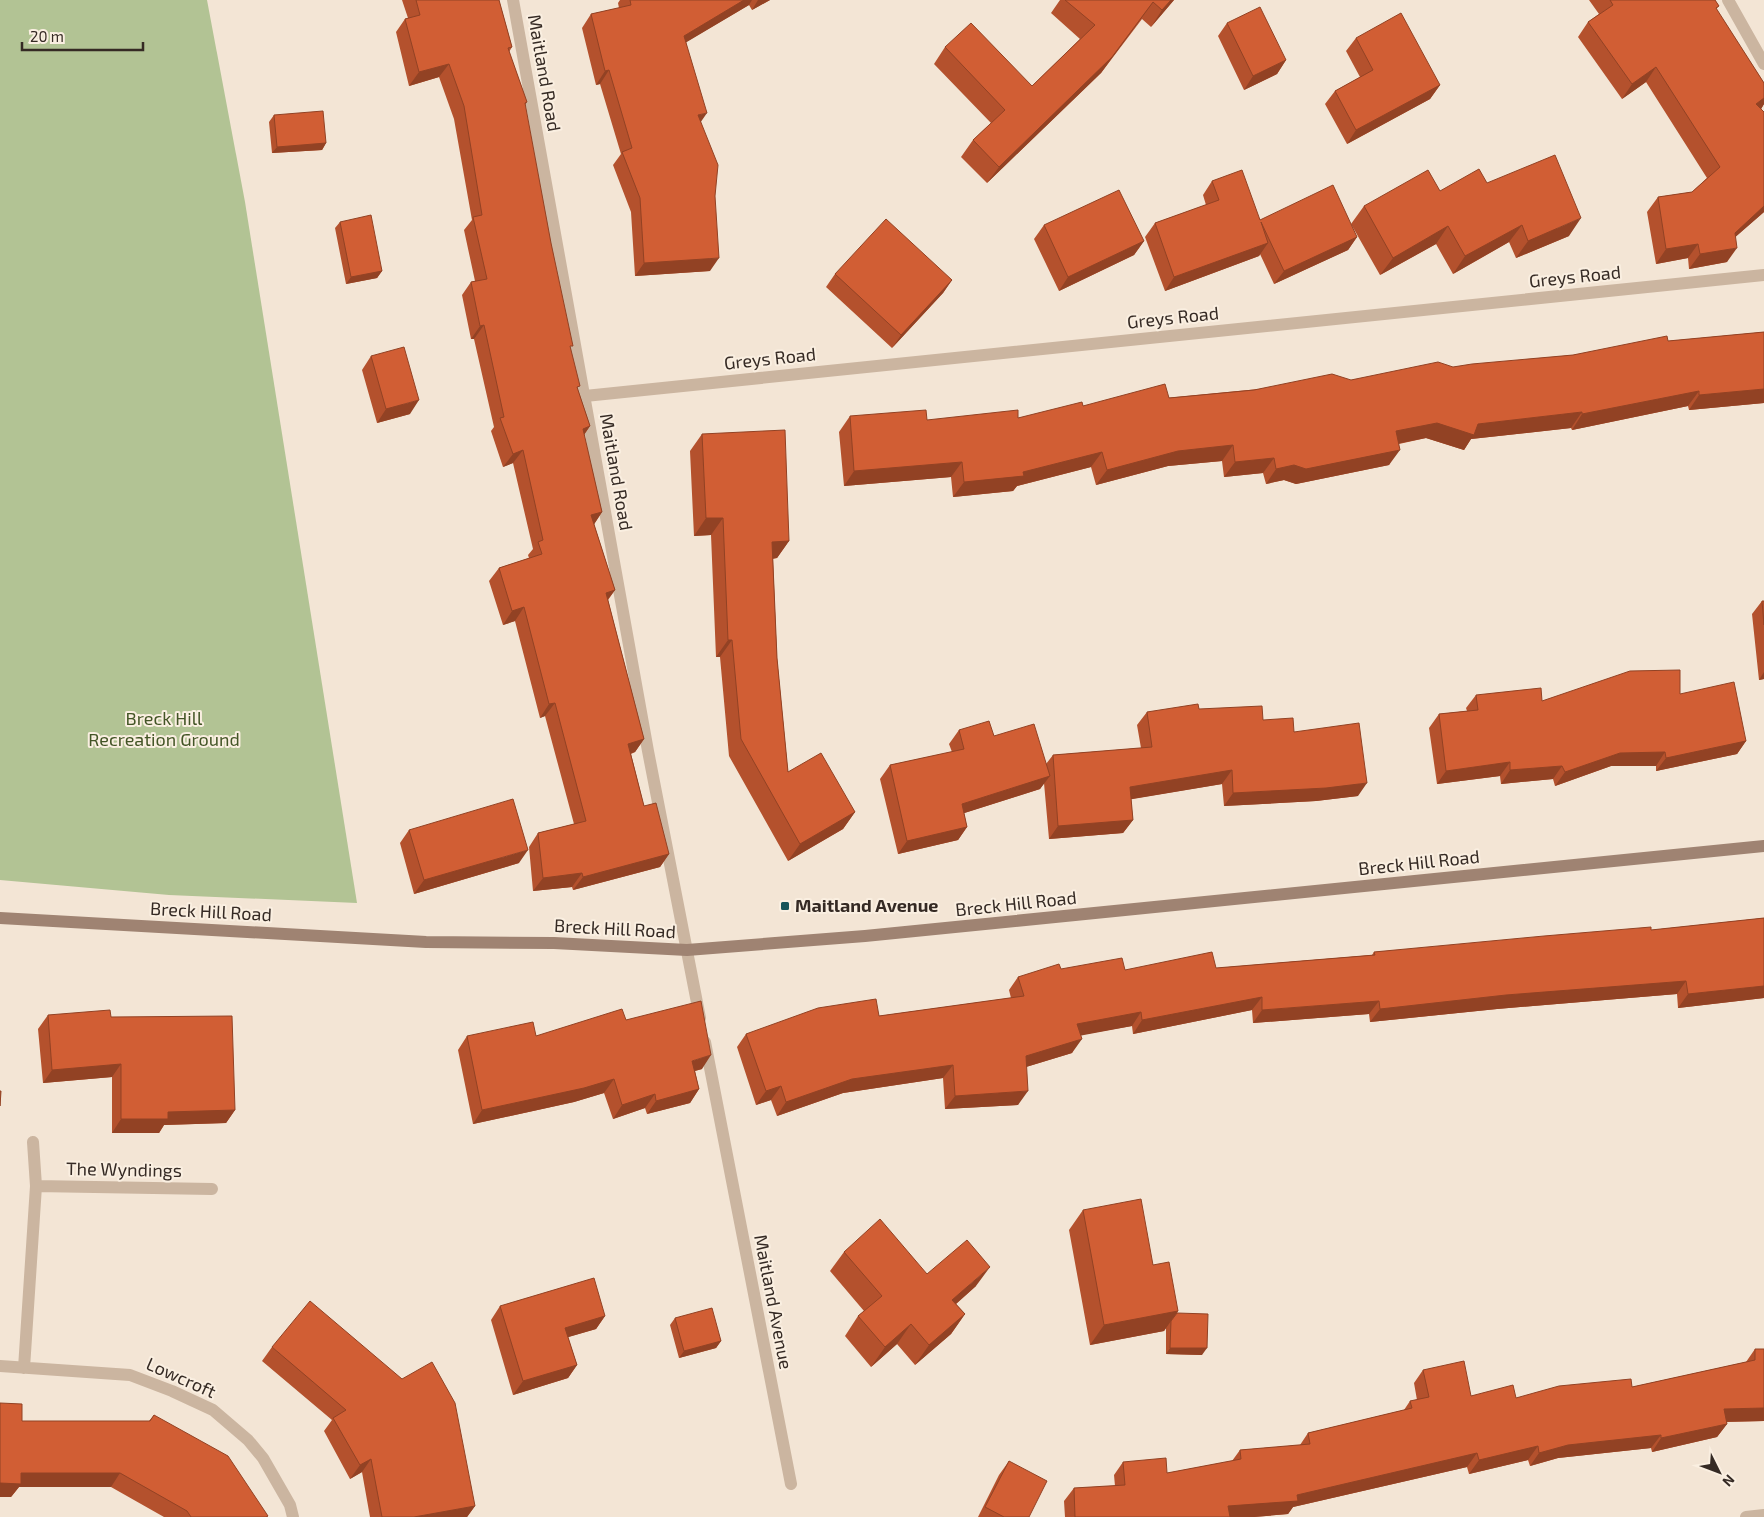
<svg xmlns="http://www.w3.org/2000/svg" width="1764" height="1517" font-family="'Exo 2',sans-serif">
	<rect width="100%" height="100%" fill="#f3e5d5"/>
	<!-- green -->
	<path fill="#b2c394" d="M0,0h207l38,202 112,701 -188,-8 -169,-15z"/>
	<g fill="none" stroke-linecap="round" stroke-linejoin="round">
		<!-- street -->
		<path stroke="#cbb5a0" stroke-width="12" d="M513,0l135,751 52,267
			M1728,0l36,64
			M585,396l1179,-121
			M705,1042l86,442
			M36,1186l176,3
			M0,1366l130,9 42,16 41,19 35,30 15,18 27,47 3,12
			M24,1368l12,-182 -3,-44
			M1746,1517l18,-2"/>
		<!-- secondary -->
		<path stroke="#9f8372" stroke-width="12" d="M0,918l426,24 128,1 133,7 178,-14 899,-90"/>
	</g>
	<!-- wall -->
	<path fill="#b4512d" d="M402,0h97l13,47 -3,5 18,50 -2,3 53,285 12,36 -6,9 18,77 -8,12 21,66 -7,10 36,139 -9,13 -4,2 13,52 25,48 -9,13 -87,23 -1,-3 -39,4 -4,-44 9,-14 36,-9 -29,-108 -5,2 -25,-97 -12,4 -14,-44 10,-13 30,-10 -1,-3 5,-6 -20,-86 -10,4 -12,-36 3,-4 -20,-88h-3l-9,-44 9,-13 4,-1 -11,-51 8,-10 -18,-101 -15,-42 -30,9 -13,-54 9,-13 3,-1z
		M620,0h150l-18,10 -3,-5 -63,37 15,80 9,149 -75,5 -4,-64 -18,-47 8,-11 -21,-70 -4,1 -14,-57 9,-14 28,-6 -1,-5z
		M1060,0h114l-23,27 -9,-8 -41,54 -114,110 -26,-26 12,-17 18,-17 -57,-59 11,-17 87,39 48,-47 -29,-26z
		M1589,0h126l4,6 -3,3 48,74v21l-3,5 3,3v100l-29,25 -8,25 -38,7 -1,-11 -32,6 -9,-52 11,-15 34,-5 15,-14 -61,-96 -24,17 -44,-62 10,-15 11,-8z
		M1227,23l59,37 -9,14 -33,16 -26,-54z
		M1356,38l84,47 -10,14 -83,45 -22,-40 10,-13 25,-14 -14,-26z
		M274,115l52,28 -4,7 -50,3 -3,-31z
		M1212,181l48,39 97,17 -9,13 -74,34 -14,-30 -1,2 -94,35 -20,-54 10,-14 51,-18 -3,-10z
		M1487,183l82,53 -53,22 -7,-16 -56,32 -17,-30 -56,31 -29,-51 13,-18z
		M340,222l42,49 -5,7 -31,6 -11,-56z
		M1044,225l100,16 -10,14 -75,36 -25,-52z
		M835,274l117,6 -9,13 -51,55 -66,-61z
		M1764,332v71l-75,7 -1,-4 -116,24 -1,-2 -100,11 -7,11 -38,-12 -27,6 -10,21 -93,19 -12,-4 -18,4 -3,-11 -39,4 -2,-16 -54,5 -72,19 -5,-18 -74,19 -4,5 -60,6 -2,-20 -107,9 -5,-54 11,-16 77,4 91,-2 65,-12 268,-26 102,-13 120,-12 95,-14z
		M371,356l39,58 -33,9 -15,-53z
		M702,434l87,107 -12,17 -4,1 4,99 11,114 67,40 -12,17 -55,32 -59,-105 -9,-99h-4l-5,-122 -17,1 -4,-85z
		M1762,601h2v78l-5,1 -7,-66z
		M1680,694l66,47 -9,13 -81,17v-5h-45l-56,20 -2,-7 -52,5 -1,-8 -63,8 -8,-56 10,-14 28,-3 -1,-3 10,-13 66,6z
		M1199,709l64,11 31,12 64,64 -42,5 -92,5 -2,-22 -91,15 2,21 -10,13 -74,6 -5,-56 -4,6 -76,24 3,14 -9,13 -60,14 -18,-75 10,-14 62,-13 -3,-8 10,-14 35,6 52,28 7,-9 88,-7 -4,-23 10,-13z
		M409,830l110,33 -105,31 -14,-51z
		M1764,918v80l-86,10 -1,-14 -180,15 -127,13 -1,-8 -116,9 -1,-13 -119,24 -1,-8 -52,9 -8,18 -46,14 -8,38 -73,4 -2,-31 -100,15 -66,23 -6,-16 -15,5 -19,-58 9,-13 265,-36 -2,-8 9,-13 43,-8 64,1 91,-2 156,-13 2,-3 277,-22z
		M48,1015l63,2 124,93 -9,13 -62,2 -5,8h-47v-56l-69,6 -5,-54z
		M626,1020l76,49 -7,2 4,18 -9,14 -43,11 -2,-6 -32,11 -9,-26 -30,9 -101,22 -15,-74 9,-14h69z
		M1083,1210l70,55 25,46 -1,2 25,42 -36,-1v-26l-2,3 -74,14 -21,-115z
		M844,1252l83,22 49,12 -20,18 9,10 -14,20 -36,31 -18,-21 -26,23 -26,-31 13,-20 6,-5 -34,-40z
		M500,1306l105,10 -9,13 -28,8 9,28 -9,13 -55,17 -22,-75z
		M675,1318l46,23 -5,7 -37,10 -9,-33z
		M272,1347l203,159 -8,11h-97l-8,-45 -12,7 -26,-48 8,-11 -70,-59z
		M1755,1349h9v72l-37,1v2l-10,13 -65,15 -1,-4 -93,10 -28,8 -2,-6 -59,14 -2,-7 -174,40 -5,7 -34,3h-189l-1,-16 10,-13 41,-2 -1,-11 9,-13 44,11 65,-12 8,-11 60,-5 8,-12 96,-23 6,-9 7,-1 -3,-17 9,-13 48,26 45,2 116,-11 114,-25z
		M154,1415l114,101 -1,1h-103l-53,-30h-92l-8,10 11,-76h127z
		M1009,1461l20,56h-51l21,-42z"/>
	<!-- shaded-wall -->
	<path fill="#924224" d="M744,0h8l-3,5 -74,44 9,-13z
		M758,0h12l-18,10z
		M1171,0h3l-23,27 11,-17z
		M1153,2l-52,71 -114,110 12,-16z
		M1286,60l-9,14 -33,16 9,-14z
		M449,64l-10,13 -30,9 10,-14z
		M1656,67l-10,15 -24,17 10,-15z
		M609,70l-9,14 -4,1 9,-14z
		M1440,85l-10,14 -83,45 9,-14z
		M1764,98v6l-3,5 -5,-5z
		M707,113l-9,13v-11z
		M326,143l-4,7 -50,3 5,-6z
		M1764,206v6l-40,35 11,-14z
		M1581,218l-12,18 -53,22 12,-17z
		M1522,225l-13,17 -56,32 12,-18z
		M1448,226l-12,18 -56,31 13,-17z
		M1357,237l-9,13 -74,34 10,-13z
		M1144,241l-10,14 -75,36 9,-14z
		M1268,243l-9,13 -94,35 9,-14z
		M1698,244l-10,14 -32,6 10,-15z
		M1737,248l-10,14 -38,7 11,-15z
		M719,258l-9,13 -75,5 9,-13z
		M382,271l-5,7 -31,6 5,-7z
		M952,280l-9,13 -51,55 9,-13z
		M484,325l-10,14h-3l9,-13z
		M1764,389v14l-75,7 10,-15z
		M1699,391l-11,15 -116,24 10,-16z
		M419,400l-9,14 -33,9 9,-14z
		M1582,412l-11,16 -100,11 -7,11 -38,-12 -40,8 10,-15 41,-8 41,1z
		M590,426l-9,13 2,-10z
		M1233,445l-11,16 -54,5 -72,19 11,-15 71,-19z
		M523,450l-10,13 -10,4 10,-13z
		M1400,450l-11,15 -93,19 -12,-4 -18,4 10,-15 18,-4z
		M1102,452l-11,15 -74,19 -4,5 -60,6 11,-15 59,-10z
		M1274,458l-11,15 -39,4 11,-15z
		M962,462l-11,15 -107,9 10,-15z
		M602,512l-9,14 -2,-11z
		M706,518h17l-12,17 -17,1z
		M789,541l-12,17 -17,1 12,-17z
		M615,590l-10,13 1,-10z
		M524,607l-9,14 -12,4 9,-14z
		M728,640h4l-12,17h-4z
		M1764,672v7l-5,1z
		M555,703l-10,13 -5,2 9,-14z
		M644,739l-9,13 -16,5 9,-13z
		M1746,741l-9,13 -81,17 10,-13z
		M1665,752l-9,14h-45l-56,20 10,-14 55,-19z
		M1510,762l-10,14 -63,8 9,-13z
		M1562,766l-9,13 -52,5 9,-14z
		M1232,770l-10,14 -101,17 9,-14z
		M1050,776l-10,13 -88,28 10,-13z
		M1367,783l-9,13 -42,5 -92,5 9,-13z
		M855,812l-12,17 -55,32 12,-17z
		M1133,820l-10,13 -74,6 9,-13z
		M967,827l-9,13 -60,14 9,-13z
		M528,850l-9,13 -105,31 10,-14z
		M669,854l-9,13 -87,23 10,-13z
		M582,873l-10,14 -39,4 10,-13z
		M1686,981l-9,13 -180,15 -127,13 10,-13 126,-14z
		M1764,986v12l-86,10 10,-14z
		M1262,997l-10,13 -119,24 9,-14z
		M1379,1001l-10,13 -116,9 9,-13z
		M1141,1012l-9,14 -64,12 9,-14z
		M1082,1039l-10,14 -56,17 10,-14z
		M711,1055l-9,14 -19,5 9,-13z
		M121,1064l-9,13 -69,6 9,-13z
		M953,1065l-10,13 -100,15 -66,23 9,-14 66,-23z
		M614,1079l-10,14 -30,9 -101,22 9,-14z
		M781,1086l-10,14 -15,5 10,-14z
		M699,1089l-9,14 -43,11 9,-13z
		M1028,1091l-10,14 -73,4 10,-13z
		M655,1094l-10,14 -32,11 9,-14z
		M235,1110l-9,13 -62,2 -5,8h-47l9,-14 47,-7z
		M990,1267l-14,19 -37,33 13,-19z
		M1178,1311l-14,20 -74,14 14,-20z
		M965,1314l-14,20 -36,31 14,-20z
		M605,1316l-9,13 -41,12 10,-13z
		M911,1324l-14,20 -26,23 14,-20z
		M721,1341l-5,7 -37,10 5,-7z
		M1170,1348h37l-5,7 -36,-1z
		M577,1365l-9,13 -55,17 10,-14z
		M1764,1408v13l-50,1 10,-13z
		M1727,1424l-10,13 -65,15 9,-14z
		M1661,1435l-10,13 -93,10 -28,8 9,-13 29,-8z
		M1538,1446l-10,14 -59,14 10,-14z
		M1477,1453l-10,14 -174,40 -5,7 -34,3h-33l7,-11 69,-11z
		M371,1459l-9,13 -12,7 10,-14z
		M21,1473h99l-9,14h-92l-8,10h-11v-14z
		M475,1506l-8,11h-53z"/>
	<!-- building -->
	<path fill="#d15e34" stroke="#924224" d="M416,0h83l13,47 -4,1 19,54 -2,1 26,140 22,103h-3l10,40 -3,1 13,39 -7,3 19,83 -11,3 24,75 -9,3 38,146 -16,5 16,62 12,-3 13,51 -86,23 -1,-4 -39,5 -5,-45 48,-12 -31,-118 -6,1 -25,-97 -12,4 -13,-43 43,-14 -4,-12 5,-2 -20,-90 -10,4 -13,-36 4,-1 -20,-92 -4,1 -9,-44 16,-3 -14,-62 9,-2 -18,-109 -15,-42 -30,8 -14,-53 15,-4z
		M630,0h114l-60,36 23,77 -9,2 20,50 -3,31 4,62 -75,5 -4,-65 -18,-46 10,-4 -23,-78 -4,1 -14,-57 40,-9z
		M1065,0h106l-9,10 -9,-8 -41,55 -113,110 -26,-27 32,-30 -60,-63 26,-24 61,63 63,-61z
		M1610,0h105l4,6 -3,2 48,75v15l-8,6 8,8v94l-29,27 2,15 -37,6 -2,-10 -32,5 -8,-52 34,-5 28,-25 -64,-100 -24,17 -44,-62 25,-17z
		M1260,7l26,53 -33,16 -26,-53z
		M1401,13l39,72 -84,45 -21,-39 38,-21 -17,-32z
		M323,111l3,32 -49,4 -3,-32z
		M1555,155l26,63 -53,23 -6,-16 -57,31 -17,-30 -55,32 -29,-52 64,-36 12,21 39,-22 8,14z
		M1242,170l18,50 73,-35 24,52 -73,34 -23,-49 7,21 -94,34 -19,-54 64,-23 -7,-19z
		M1119,190l25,51 -76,36 -24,-52z
		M371,215l11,56 -31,6 -11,-55z
		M886,219l66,61 -51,55 -66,-61z
		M1764,332v57l-65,6v-4l-117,23v-2l-104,12 -4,11 -37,-12 -41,8 4,19 -94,19 -12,-4 -18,4 -2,-11 -39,4 -2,-17 -55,6 -71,19 -5,-18 -79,20 1,4 -60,6 -2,-20 -108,9 -4,-55 76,-6 1,10 91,-10v8l64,-16 1,4 82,-22 4,14 85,-8 78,-16 19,6 87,-18 15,5 19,-3 101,-9 94,-19 1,5z
		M404,347l15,53 -33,9 -15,-53z
		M785,430l4,111 -17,1 5,116 11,114 33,-19 34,59 -55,32 -59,-105 -9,-99h-4l-5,-122h-17l-4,-84z
		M1762,601h2v24z
		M1680,670v24l54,-12 12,59 -80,17 -1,-6 -45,1 -55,19 -3,-6 -52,4v-8l-64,9 -7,-57 39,-4 -2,-15 65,-7 1,13 88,-30z
		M1198,704l1,5 63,-3 1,14 30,-2 1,14 65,-9 8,60 -41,5 -93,5 -1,-23 -102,17 3,33 -75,6 -5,-71 99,-8 -5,-35z
		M989,721l5,15 40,-12 16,52 -88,28 5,23 -60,14 -17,-76 74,-16 -5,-19z
		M513,799l15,51 -104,30 -15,-50z
		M1764,918v68l-76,8 -2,-13 -180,14 -126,14 -1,-8 -117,9v-13l-120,23 -1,-8 -64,12 5,15 -56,17 2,35 -73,5 -2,-31 -101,14 -66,23 -5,-16 -15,5 -20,-57 72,-26 58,-9 3,17 145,-20 -6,-19 41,-13 2,5 61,-11 3,12 87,-18 4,16 159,-13 -1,-3 170,-16 107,-9v3z
		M701,1001l10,54 -19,6 7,28 -43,12 -1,-7 -33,11 -8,-26 -30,9 -102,22 -15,-74 66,-14 3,14 86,-27 4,11z
		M110,1010l1,7 121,-1 3,94 -67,2v7h-47v-55l-69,6 -4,-55z
		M0,1091h1l-1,15z
		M1141,1199l12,66 16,-3 9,49 -74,14 -21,-115z
		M880,1219l47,55 40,-34 23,27 -38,33 13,14 -36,31 -18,-21 -26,23 -27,-31 24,-20 -38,-44z
		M594,1278l11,38 -40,12 12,37 -54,16 -23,-75z
		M310,1301l92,78 30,-17 23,41 20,103 -61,11h-32l-11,-58 -11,6 -27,-47 13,-8 -74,-63z
		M712,1308l9,33 -37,10 -9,-33z
		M1177,1313l31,1 -1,34h-37l1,-27z
		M1755,1349h9v59l-40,1 3,15 -66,14v-3l-93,10 -29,8 -1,-7 -59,14 -2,-7 -180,42 1,6 -70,5 2,11h-155l-1,-29 51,-3 -2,-23 43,-4 1,15 74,-14 -1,-9 70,-6 -2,-11 104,-25 -2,-7 19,-4 -6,-27 41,-9 7,35 42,-11 3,13 43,-12 72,-7 1,8 123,-27z
		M0,1403l22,1v17h128l4,-6 74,41 40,60 -2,1h-75l-4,-6 -67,-38h-99v11l-21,-1z
		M1009,1461l38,20 -18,36h-25l-19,-10z"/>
	<!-- markers -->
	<rect fill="#165459" stroke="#faefe1" stroke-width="2" x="780" y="901" width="10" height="10" rx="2.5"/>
	<g text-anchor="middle" stroke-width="4" stroke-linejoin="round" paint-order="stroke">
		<!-- street labels -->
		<g font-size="18" fill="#352a24" stroke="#faefe1">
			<text transform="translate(544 73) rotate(80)" y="6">Maitland Road</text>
			<text transform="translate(1575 277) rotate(-6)" y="6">Greys Road</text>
			<text transform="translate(1173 318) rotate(-6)" y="6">Greys Road</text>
			<text transform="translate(770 359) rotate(-6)" y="6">Greys Road</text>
			<text transform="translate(616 472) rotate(80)" y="6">Maitland Road</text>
			<text transform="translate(1419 863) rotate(-6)" y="6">Breck Hill Road</text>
			<text transform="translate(1016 904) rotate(-6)" y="6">Breck Hill Road</text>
			<text transform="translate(211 912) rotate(3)" y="6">Breck Hill Road</text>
			<text transform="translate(615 929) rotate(3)" y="6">Breck Hill Road</text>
			<text transform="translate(124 1170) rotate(1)" y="6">The Wyndings</text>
			<text transform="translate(773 1302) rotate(79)" y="6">Maitland Avenue</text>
			<text transform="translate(181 1378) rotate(24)" y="6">Lowcroft</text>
		</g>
		<!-- park labels -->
		<g font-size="18" fill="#435526" stroke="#faefe1">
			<text x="164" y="725">Breck Hill<tspan x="164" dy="21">Recreation Ground</tspan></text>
		</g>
		<!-- poi labels -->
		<g font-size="18" font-weight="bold" fill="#352a24" stroke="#faefe1" text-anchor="start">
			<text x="795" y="912">Maitland Avenue</text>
		</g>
	</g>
	<!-- north arrow -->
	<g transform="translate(1719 1472) rotate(132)" stroke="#faefe1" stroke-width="4" paint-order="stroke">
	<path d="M0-4L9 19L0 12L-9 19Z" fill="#352a24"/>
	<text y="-8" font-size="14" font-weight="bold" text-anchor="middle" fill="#352a24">N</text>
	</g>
	<!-- scale -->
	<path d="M22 42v8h121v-8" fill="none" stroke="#352a24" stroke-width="2.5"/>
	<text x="30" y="42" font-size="15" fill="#352a24" stroke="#faefe1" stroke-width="4" paint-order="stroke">20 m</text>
</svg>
